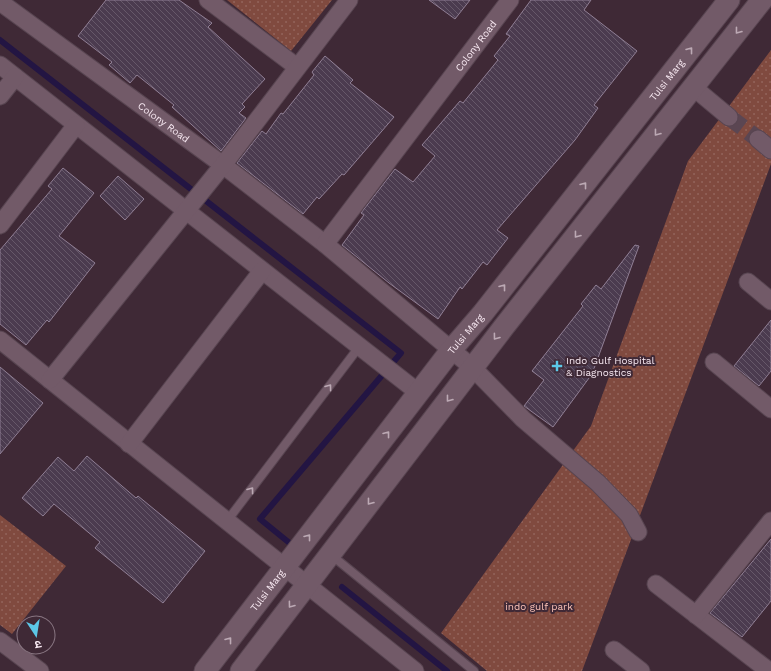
<svg xmlns="http://www.w3.org/2000/svg" width="771" height="671" font-family="'Work Sans','Noto Sans Devanagari',sans-serif">
	<defs>
		<pattern id="grass-dots" width="8" height="8" patternUnits="userSpaceOnUse"><rect width="8" height="8" fill="#804a3f"/><path d="M2 2h.1M6 6h.1" fill="none" stroke="#93645b" stroke-width="1.8" stroke-linecap="round"/></pattern>
		<pattern id="building-back-hatch" width="6" height="6" patternUnits="userSpaceOnUse"><rect width="6" height="6" fill="#4b3b4f"/><path d="M-1 5l2 2M0 0l6 6M5-1l2 2" fill="none" stroke="#665869"/></pattern>
	</defs>
	<rect width="100%" height="100%" fill="#3f2936"/>
	<!-- grass -->
	<path fill="url(#grass-dots)" d="M227,0h105l-41,51z
		M771,50v114l-189,507h-95l-46,-38 150,-207 97,-265z
		M0,515l66,51 -54,68 -12,-9z"/>
	<g fill="none" stroke-linecap="round" stroke-linejoin="round">
		<!-- stream -->
		<path stroke="#231543" stroke-width="6" d="M0,40l401,313 -141,166 32,26
			M342,587l105,84"/>
	</g>
	<!-- building -->
	<path fill="url(#building-back-hatch)" stroke="#907f95" d="M106,0h73l33,23 -4,4 57,52 -23,25 3,3 -6,6 7,5 -25,33 -49,-44 2,-2 -37,-30 -7,8 -21,-18 3,-3 -34,-26z
		M429,0h41l-15,19z
		M531,0h60l-7,10 53,41 -43,54 4,3 -23,32 -78,90 11,8 -21,27 -4,-3 -21,27 -2,-2 -22,32 -49,-36 -47,-38 22,-30 -3,-2 34,-44 18,13 22,-26 -13,-11 38,-44 3,2 35,-43 -4,-4 16,-20 -4,-2z
		M325,56l28,24 -3,3 44,34 -50,58 -2,-1 -23,25 -2,-2 -14,17 -66,-51 25,-32 4,3 15,-21 2,1 31,-39 -2,-3z
		M63,168l31,25 -35,43 36,27 -46,59 -2,-2 -21,25 -26,-21v-74l52,-61 -4,-3z
		M118,176l26,23 -19,21 -25,-24z
		M635,245l4,1 -47,128 -39,53 -29,-21 20,-26 -12,-9 51,-65 -2,-2 15,-19 5,4z
		M771,320v51l-12,15 -25,-20z
		M0,367l43,36 -43,51z
		M87,456l49,42 2,-2 67,55 -42,52 -68,-55 5,-6 -46,-38 -11,12 -21,-18 36,-41 16,14z
		M771,539v62l-29,36 -32,-24z"/>
	<g fill="none" stroke-linecap="round" stroke-linejoin="round">
		<!-- minor-tunnel -->
		<path stroke="#5b4652" stroke-width="17" stroke-dasharray="17 8" stroke-linecap="butt" d="M729,117l29,22"/>
		<!-- service casing -->
		<g stroke="#584551" stroke-width="10">
			<path id="service" d="M227,521l132,-174
				M330,554l144,117"/>
		</g>
		<!-- minor casing -->
		<g stroke="#584551" stroke-width="19">
			<g id="minor">
				<path d="M208,0l89,67"/>
				<path id="s1" d="M0,2l223,163 102,79 148,124 50,51 75,64 31,32 9,17"/>
				<path d="M0,65l419,328"/>
				<path d="M693,87l36,30"/>
				<path d="M0,96l15,-19"/>
				<path d="M758,139l13,11"/>
				<path d="M0,225l76,-100"/>
				<path id="s2" d="M325,244l185,-244"/>
				<path d="M748,282l23,19"/>
				<path d="M0,340l415,331"/>
				<path d="M714,362l57,47"/>
				<path d="M50,380l173,-215 126,-165"/>
				<path d="M129,444l133,-173"/>
				<path d="M656,584l113,87"/>
				<path d="M696,615l75,-94"/>
				<path d="M0,641l40,30"/>
				<path d="M614,650l27,21"/>
			</g>
		</g>
		<!-- tertiary casing -->
		<g stroke="#584551" stroke-width="23">
			<g id="tertiary">
				<path id="s3" d="M205,671l247,-322 31,-36 246,-313"/>
				<path d="M241,671l262,-343 259,-328"/>
			</g>
		</g>
		<!-- service -->
		<use href="#service" stroke="#725a68" stroke-width="8"/>
		<!-- minor -->
		<use href="#minor" stroke="#725a68" stroke-width="17"/>
		<!-- tertiary -->
		<use href="#tertiary" stroke="#725a68" stroke-width="21"/>
	</g>
	<!-- one-way arrows -->
	<defs><path id="oneway-chevron" d="M-2-3.5L2.5 0L-2 3.5" fill="none" stroke-width="1.6" stroke-linecap="round" stroke-linejoin="round"/></defs>
	<g stroke="#bca9b4">
		<use href="#oneway-chevron" transform="translate(738 31) rotate(128)"/>
		<use href="#oneway-chevron" transform="translate(690 50) rotate(-52)"/>
		<use href="#oneway-chevron" transform="translate(657 133) rotate(128)"/>
		<use href="#oneway-chevron" transform="translate(584 185) rotate(-52)"/>
		<use href="#oneway-chevron" transform="translate(577 235) rotate(128)"/>
		<use href="#oneway-chevron" transform="translate(503 287) rotate(-52)"/>
		<use href="#oneway-chevron" transform="translate(496 337) rotate(127)"/>
		<use href="#oneway-chevron" transform="translate(329 387) rotate(-53)"/>
		<use href="#oneway-chevron" transform="translate(449 399) rotate(128)"/>
		<use href="#oneway-chevron" transform="translate(387 434) rotate(-52)"/>
		<use href="#oneway-chevron" transform="translate(251 490) rotate(-53)"/>
		<use href="#oneway-chevron" transform="translate(370 502) rotate(128)"/>
		<use href="#oneway-chevron" transform="translate(308 537) rotate(-52)"/>
		<use href="#oneway-chevron" transform="translate(291 605) rotate(127)"/>
		<use href="#oneway-chevron" transform="translate(229 640) rotate(-52)"/>
	</g>
	<!-- markers -->
	<path fill="#5cc7e7" stroke="#3f2936" stroke-width="1.5" d="M555 360h4v4h4v4h-4v4h-4v-4h-4v-4h4z"/>
	<g text-anchor="middle" stroke-width="4" stroke-linejoin="round" paint-order="stroke">
		<!-- street labels -->
		<g font-size="10" fill="#f9eaf3" stroke="#3f2936">
			<text dy="4" stroke="none"><textPath href="#s2" startOffset="249">Colony Road</textPath></text>
			<text dy="4" stroke="none"><textPath href="#s3" startOffset="750">Tulsi Marg</textPath></text>
			<text dy="4" stroke="none"><textPath href="#s1" startOffset="203">Colony Road</textPath></text>
			<text dy="4" stroke="none"><textPath href="#s3" startOffset="426">Tulsi Marg</textPath></text>
			<text dy="4" stroke="none"><textPath href="#s3" startOffset="102">Tulsi Marg</textPath></text>
		</g>
		<!-- poi labels -->
		<g font-size="10" fill="#f9eaf3" stroke="#3f2936" text-anchor="start">
			<text x="566" y="364">Indo Gulf Hospital<tspan x="566" dy="12">&amp; Diagnostics</tspan></text>
		</g>
		<!-- park labels -->
		<g font-size="10" fill="#fcc3b8" stroke="#3f2936">
			<text x="539" y="610">indo gulf park</text>
		</g>
	</g>
	<!-- north arrow -->
	<g transform="translate(36 635) rotate(168)"><circle r="19" fill="#3f2936" stroke="#897682"/>
	<path d="M0-3L7 15L0 10L-7 15Z" fill="#5cc7e7"/>
	<text y="-6" font-size="11" font-weight="bold" text-anchor="middle" fill="#f9eaf3">उ</text>
	</g>
</svg>
